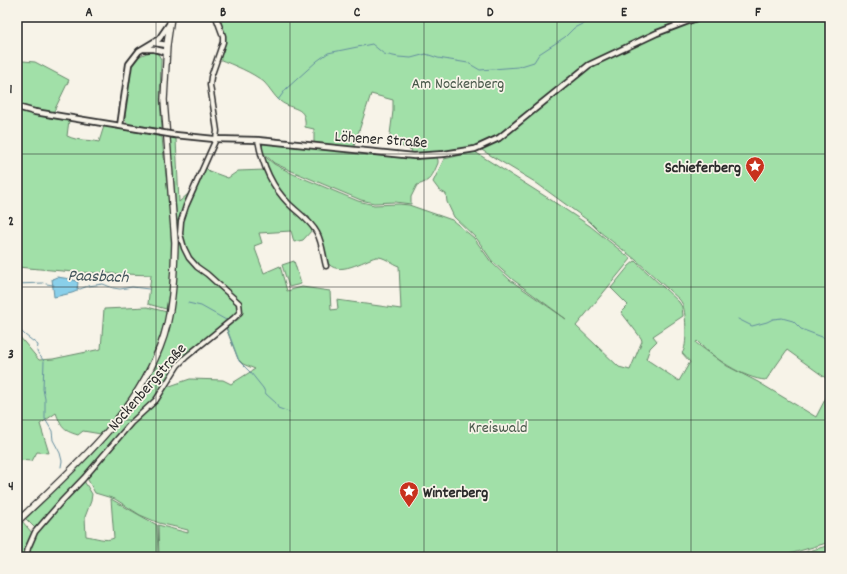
<svg xmlns="http://www.w3.org/2000/svg" width="847" height="574" font-family="Dekko,sans-serif">
	<rect width="100%" height="100%" fill="#f7f3e8"/>
	<filter id="ink" filterUnits="userSpaceOnUse"><feTurbulence type="fractalNoise" baseFrequency=".025" numOctaves="2"/><feDisplacementMap in="SourceGraphic" scale="8" xChannelSelector="R" yChannelSelector="G"/><feConvolveMatrix kernelMatrix="1 2 1 2 8 2 1 2 1" color-interpolation-filters="sRGB"/></filter>
	<g filter="url(#ink)">
		<!-- green -->
		<path fill="#a1e0a8" stroke="#66866a" d="M218,17h477l-115,53 -80,64 -25,14 -41,6 -25,1 3,-5 -23,-8 4,-31v-11l-22,-6 -18,55 -39,-4v-16l-9,-2c2,-22 -13,-16 -25,-26 -6,-5 -10,-13 -16,-19 -12,-10 -31,-17 -45,-23l6,-17z
			M702,17h128v364l-43,-31 -21,30c-22,-1 -54,-23 -69,-39l-1,2 31,23 31,16 58,35 14,-27v152l-51,15h-57l-13,-4 -3,4h-547l-1,-32 30,8v-3l-29,-7 -19,-8 -25,-16 -20,-6 -8,-15 40,-49 30,-28 10,-14 23,-8 33,1 8,4 24,-15 -12,-5 -5,-5 -12,-31 9,-8h2l3,-2 2,-9 -2,-6 -43,-37 -7,-9 -9,-24 1,-12 23,-54 4,4 19,7 10,-7 27,-1 9,16 39,43 -10,11 -9,2 -3,-11 -32,2 3,10 -8,3 10,27 16,-7 7,25 15,-4 28,4 1,19 7,-1 -1,-9 64,9 -2,-43c-7,-2 -15,-10 -23,-9 -12,3 -38,21 -49,5 -5,-8 -4,-20 -9,-29 -2,-5 -7,-9 -10,-12l2,-3 -5,-5 -3,2 -12,-12 -15,-19 -14,-31 13,11 19,10 65,27 16,4 25,-1 10,1 43,15 22,18 17,24 19,18 56,39 -54,-40 -20,-18 -15,-22 -23,-22 -7,-15 -1,-8 -7,-4 -6,-8 11,-23 31,-7 76,48 39,26 41,33 -55,67 43,41 11,3 12,-29 -1,-3 -20,-26 7,-7 -17,-17 18,-22 6,-5 44,41 3,5 1,9 -30,20 4,5 -7,7 -4,11 33,22 11,-19 -8,-9c6,-5 4,-40 1,-47 0,-2 -2,-4 -3,-6l-44,-40 -36,-28 -10,-10 -55,-40 -55,-33 15,-7 96,-76 67,-31 18,-6z
			M152,52l6,2 3,5 -1,41 2,29 -32,-5c-3,-1 -5,-3 -6,-7 -1,-6 5,-49 9,-55 5,-6 12,-9 19,-10z
			M17,57l6,4 12,1 34,18 -16,33 -36,-8z
			M17,109l33,9 19,2 -2,16c13,6 20,3 32,6l5,-16 58,11c5,56 16,116 4,172l-18,-5 3,-29 -77,-3 -57,-5z
			M170,138l6,1 3,63 9,-8 -9,26v16l4,15 12,16 11,8 31,28 1,8 -2,4 -49,38 -11,12 -17,27 -7,8 -26,26 -20,23 -23,28 -48,51 -10,-10c80,-75 148,-135 152,-253 2,-42 -4,-85 -7,-127z
			M263,143l173,13 2,4v3c-5,12 -8,19 -21,22l-6,12v7l-16,-2 -21,1 -13,-3 -74,-31 -13,-6 -13,-12z
			M294,261l7,23 -12,3 -7,-22z
			M147,307l20,5c-11,47 -34,86 -66,122l-18,-3 -5,4c-16,-5 -16,-7 -22,-22l-16,11 9,29 -12,-1 -5,9 -15,-1v-124h2l20,24 14,-1 48,-10 3,-40z
			M84,481l8,13 -1,7 -6,16 1,19c9,1 20,6 28,2l-3,-39 46,26 1,32h-130c6,-32 35,-54 56,-76z
			M22,521l10,12 -6,18 -1,6h-8v-32z
			M830,545v12h-42z"/>
		<!-- water -->
		<path fill="#89cfea" stroke="#638d9e" d="M57,277l14,2 7,3 -1,9 -5,2 -18,4 -2,-18z"/>
		<g fill="none" stroke-linecap="round" stroke-linejoin="round">
			<!-- stream -->
			<path stroke="#638d9e" stroke-width="1" d="M278,100l8,-11 31,-28 11,-8 44,-9 12,10 14,3 13,1 15,-4 12,4 30,5 12,7 38,-3 16,-5 5,-8 26,-17 9,-9 22,-11
				M17,284l26,-1
				M46,284l8,1
				M77,288l3,1 8,-3 15,-2 10,4 7,1 12,-2 17,2
				M188,303l13,3 25,14 9,-6 3,-5
				M738,319l14,7 15,-4 6,-3 9,-1 11,3 8,8 29,11
				M17,327l8,8 13,10 -1,7 7,9 -1,28 2,10v20l7,12 1,9 7,13 2,8 -1,6
				M227,329l12,32 12,12 12,15 3,6 10,9 2,5 11,4"/>
			<!-- minor casing -->
			<g stroke="#2b2b2b" stroke-width="7">
				<path id="minor" d="M258,140c4,24 14,47 31,64 9,9 22,17 28,29 5,9 6,22 9,33
					M26,557l2,-9 7,-16 26,-30 23,-24 47,-55 25,-23 22,-35 8,-8 48,-39 6,-6 -1,-9 -32,-29 -10,-7 -8,-9 -5,-10 -4,-14 1,-13 5,-15 30,-67 1,-8 -7,-46 1,-8 12,-35v-6l-7,-19"/>
			</g>
			<!-- tertiary casing -->
			<g stroke="#2b2b2b" stroke-width="8">
				<path id="tertiary" d="M154,43l13,2
					M143,49h11l12,3
					M17,107l18,5 122,20
					M120,126l9,-62 10,-13 20,-12 11,-16
					M175,135l39,4 44,1 156,16 30,-2 31,-5 24,-11 90,-73 68,-32 42,-16"/>
			</g>
			<!-- secondary casing -->
			<g stroke="#2b2b2b" stroke-width="8">
				<path id="secondary" d="M17,522c55,-53 115,-103 143,-175 13,-32 14,-71 15,-105l-11,-142 3,-55 4,-28"/>
			</g>
			<!-- minor -->
			<use href="#minor" stroke="#f7f3e8" stroke-width="4"/>
			<!-- tertiary -->
			<use href="#tertiary" stroke="#f7f3e8" stroke-width="4.5"/>
			<!-- secondary -->
			<use href="#secondary" stroke="#f7f3e8" stroke-width="5.5"/>
			<!-- tertiary-bridge casing -->
			<g stroke="#2b2b2b" stroke-width="8" stroke-linecap="butt">
				<path id="tertiary-bridge" d="M157,132l18,3"/>
			</g>
			<!-- tertiary-bridge -->
			<use href="#tertiary-bridge" stroke="#f7f3e8" stroke-width="4.5"/>
		</g>
	</g>
	<!-- grid -->
	<path fill="none" stroke="#2b2b2b" stroke-width="1" stroke-opacity="0.55" d="M156,17v540M290,17v540M424,17v540M557,17v540M691,17v540M17,154h813M17,287h813M17,420h813"/>
	<!-- icons -->
	<defs>
		<g id="sight-pin" transform="scale(1)"><path d="M0 17L-7.5 6A9.5 9.5 0 1 1 7.5 6Z" fill="#c8321e" stroke="#f7f3e8"/><path d="M0-6L1.8-2.2L6-1.7L2.9 1.2L3.7 5.4L0 3.3L-3.7 5.4L-2.9 1.2L-6-1.7L-1.8-2.2Z" fill="#fff"/></g>
	</defs>
	<g fill-rule="evenodd">
		<use href="#sight-pin" x="755" y="166"/>
		<use href="#sight-pin" x="409" y="491"/>
	</g>
	<g text-anchor="middle" stroke-width="3.5" stroke-linejoin="round" paint-order="stroke">
		<!-- park labels -->
		<g font-size="16" fill="#48584a" stroke="#f7f3e8">
			<text x="458" y="88">Am Nockenberg</text>
			<text x="498" y="432">Kreiswald</text>
		</g>
		<!-- street labels -->
		<g font-size="16" fill="#2b2b2b" stroke="#f7f3e8">
			<text transform="translate(381 138) rotate(4)" y="6">Löhener Straße</text>
			<text transform="translate(146 386) rotate(-49)" y="6">Nockenbergstraße</text>
		</g>
		<!-- poi labels -->
		<g font-size="16" font-weight="bold" fill="#2b2b2b" stroke="#f7f3e8" text-anchor="end">
			<text x="741" y="172">Schieferberg</text>
			<text x="423" y="497" text-anchor="start">Winterberg</text>
		</g>
		<!-- water labels -->
		<g font-size="17" font-style="italic" fill="#42545b" stroke="#f7f3e8">
			<text transform="translate(98 275) rotate(2)" y="6">Paasbach</text>
		</g>
	</g>
	<!-- margin -->
	<rect width="847" height="574" fill="none" stroke="#f7f3e8" stroke-width="44"/>
	<rect x="22" y="22" width="803" height="530" fill="none" stroke="#2b2b2b" stroke-width="1.5"/>
	<g font-size="13" text-anchor="middle" font-weight="bold" fill="#2b2b2b">
		<text x="89" y="16">A</text>
		<text x="223" y="16">B</text>
		<text x="357" y="16">C</text>
		<text x="490" y="16">D</text>
		<text x="624" y="16">E</text>
		<text x="758" y="16">F</text>
		<text x="11" y="93">1</text>
		<text x="11" y="225">2</text>
		<text x="11" y="358">3</text>
		<text x="11" y="490">4</text>
	</g>
</svg>
